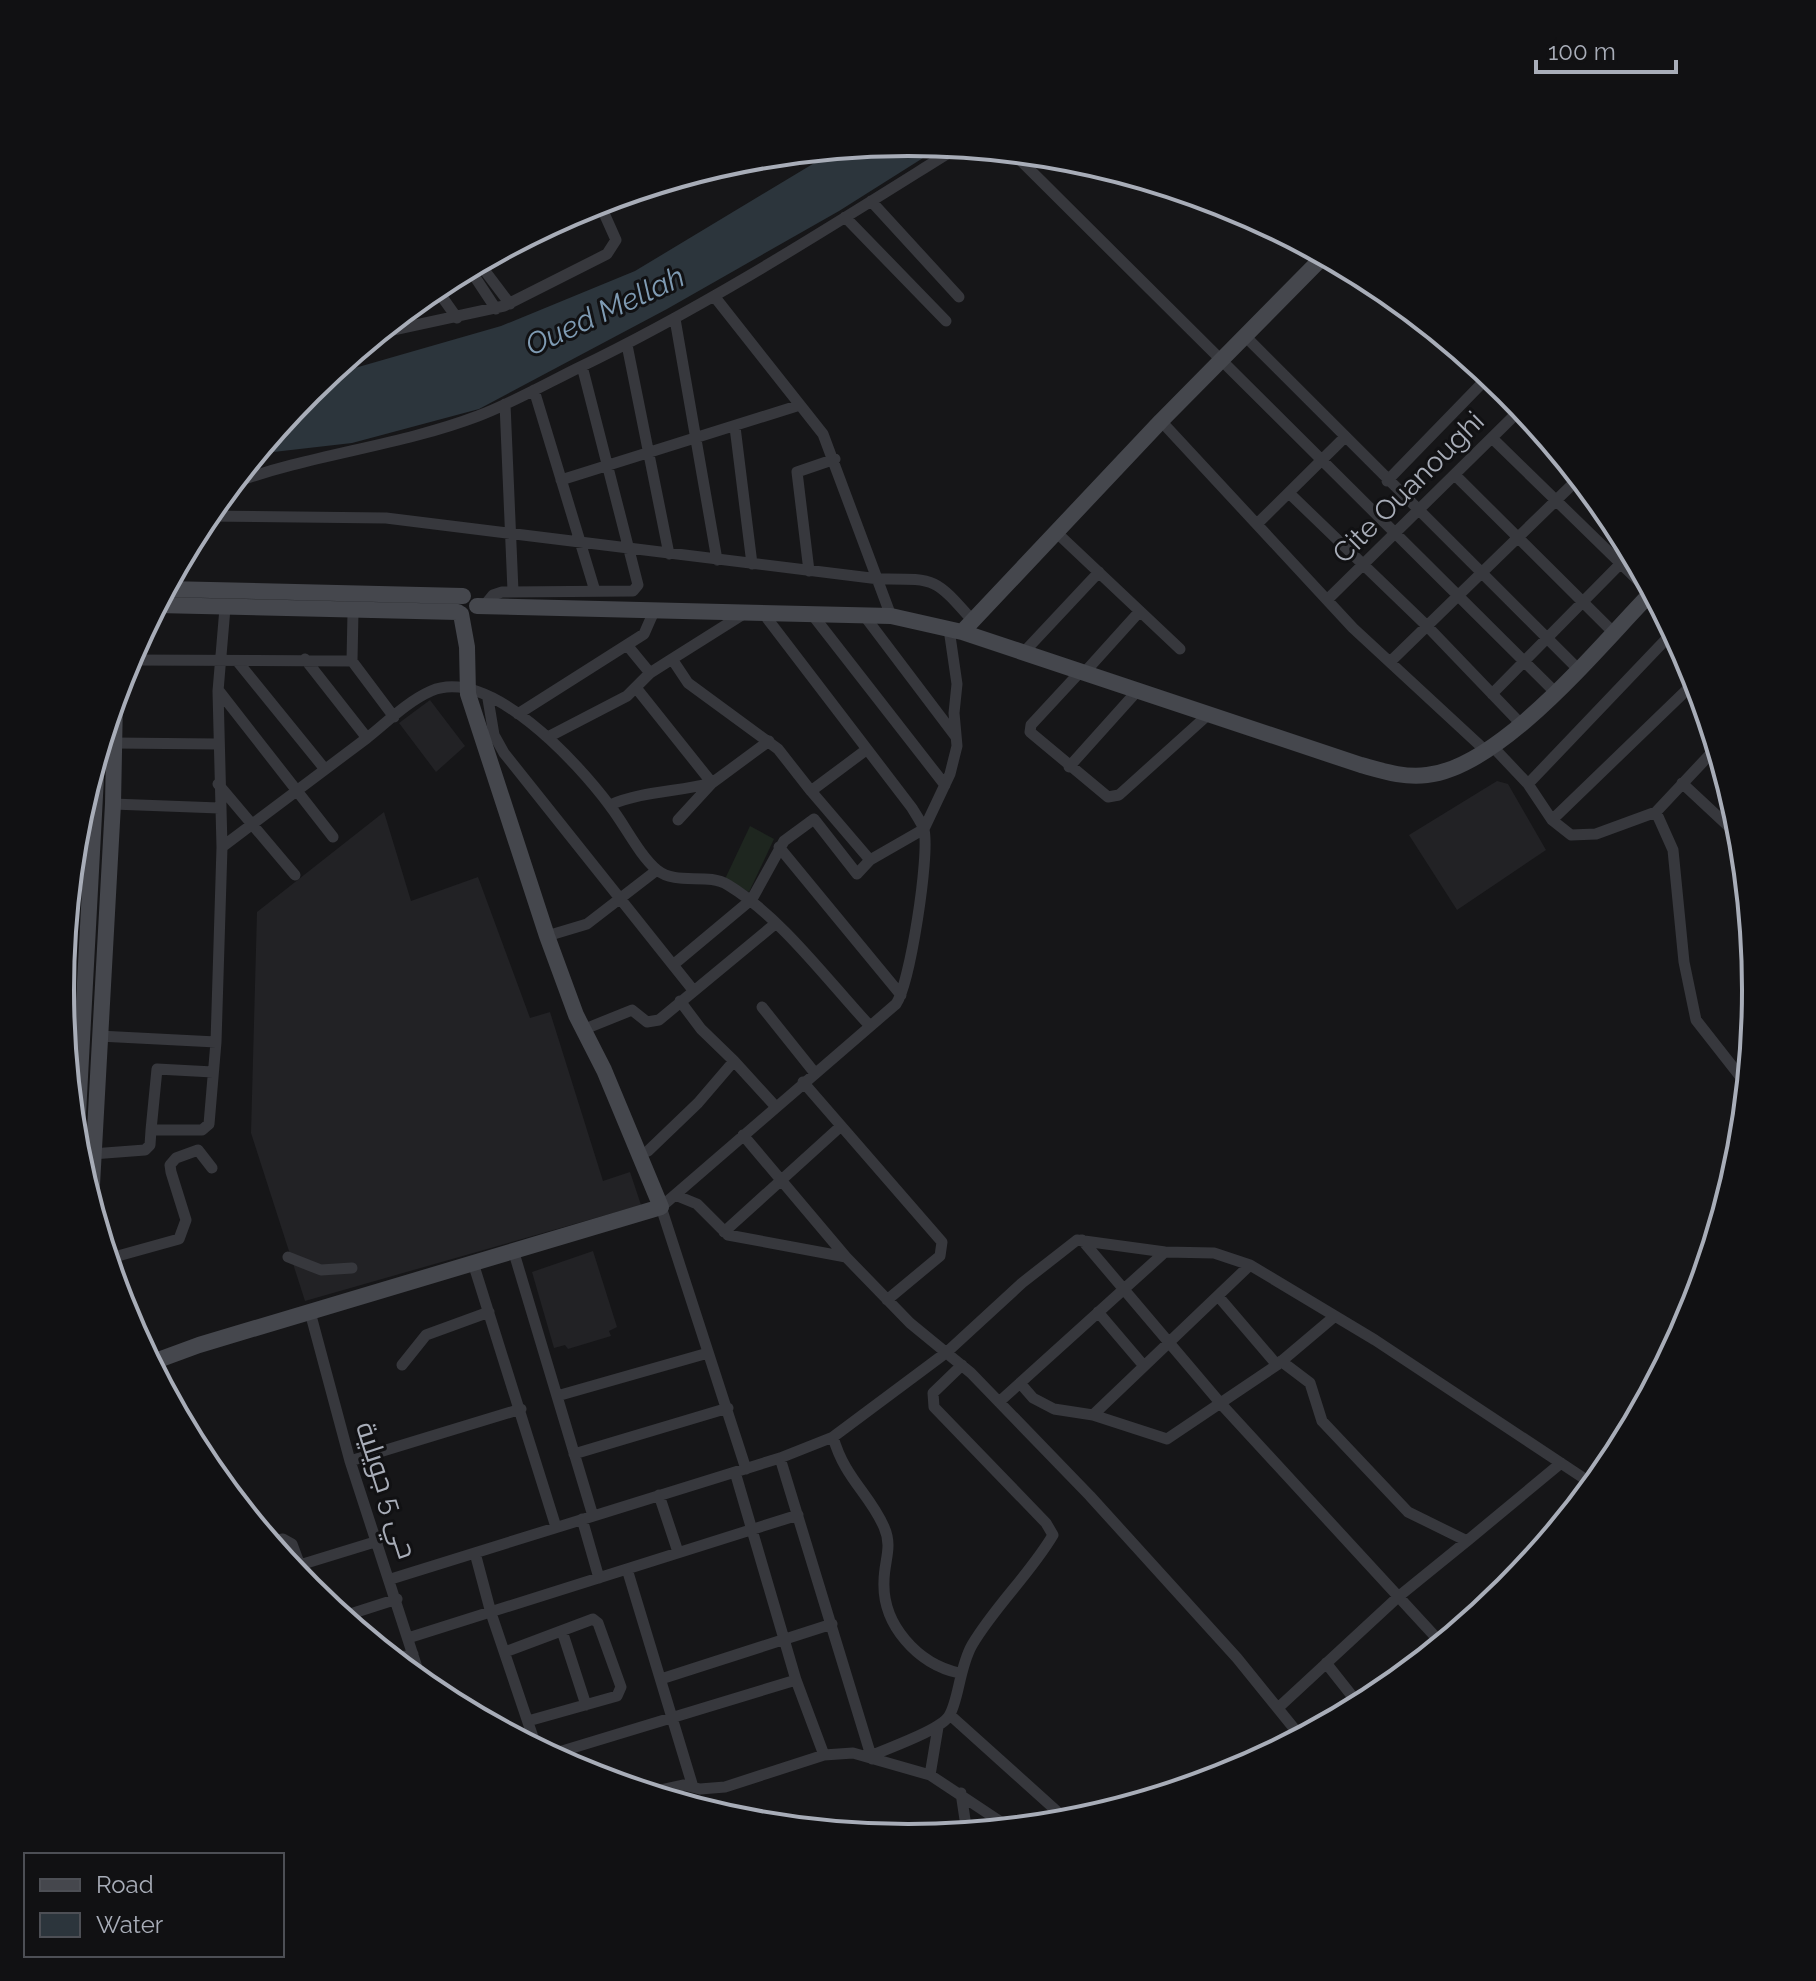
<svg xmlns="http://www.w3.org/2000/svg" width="1816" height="1981" font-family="Raleway,Cairo,sans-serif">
	<rect width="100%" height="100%" fill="#161618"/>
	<!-- built -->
	<path fill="#222225" d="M430,700l35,46 -29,26 -37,-49z
		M1497,781l11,3 38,66 -89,60 -48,-75z
		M384,812l27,89 67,-24 52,141 20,-6 53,169 27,-9 11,33 -336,96 -54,-168 6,-221z
		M593,1251l24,76 -8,4 2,5 -43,13 -3,-4 -11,3 -22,-76z"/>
	<!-- green -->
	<path fill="#1e261f" d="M750,826l24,13 -25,53 -24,-13z"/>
	<!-- water -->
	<path fill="#2c353c" d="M908,143l34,3 -103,65 -172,98 -188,100 -127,34 -96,11 53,-63 18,-15 174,-50 134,-55 201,-121z"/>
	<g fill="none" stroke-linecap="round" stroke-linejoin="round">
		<!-- street -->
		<path stroke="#37383d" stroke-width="11" d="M1013,153l541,538
			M871,201l88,96
			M845,217l101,104
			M479,263l31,41
			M469,268l27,41
			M435,287l22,31
			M714,296l109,138 68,182
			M675,319l42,241
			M379,333l125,-27 103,-52 9,-14 -17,-38
			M1245,336l332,332
			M627,345l42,209
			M534,390l61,201
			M505,404l8,187
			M1161,421l192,207 134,124
			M735,427l17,137
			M1492,438l159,155
			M1455,475l158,157
			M561,480l239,-75
			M1387,481l102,-105
			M233,483c80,-29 166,-37 245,-67 34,-13 66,-31 98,-47 133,-64 257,-144 382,-222
			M1289,493l138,133 94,98
			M206,516l180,2 493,61c57,0 55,-2 93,41
			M1257,524l88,-87
			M1056,532l124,117
			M809,571l-12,-99 38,-13
			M1327,600l195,-192
			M484,606l9,-11 9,-3 131,-1 5,-6 -56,-219
			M353,612l-1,49 42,56
			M745,613l-73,46 16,24 90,66 33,42
			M811,613l134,172
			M863,614l93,123
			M627,645l23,28
			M1024,652l75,-80
			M128,660l224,1
			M1391,661l188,-183
			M238,662l86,106
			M1081,671l-50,54 -1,7 78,65 11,-2 91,-82
			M1085,672l55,-61
			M637,689l75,94 57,-42
			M219,691l114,146
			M1492,694l139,-141
			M488,699l6,36 10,18 169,212 79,-66 32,-58 30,-22 43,55 13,-14 -59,-69 55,-41
			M518,714l126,-80 11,-25
			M548,737l79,-41 23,-23 22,-14
			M367,738c19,-15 41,-37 64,-47 59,-25 147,72 179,115 15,19 29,49 47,64 20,16 50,2 71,15 53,32 100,96 142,141
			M114,743l103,1
			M1493,747l35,37 24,36 19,15 25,-1 60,-22 60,-64
			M1069,767l70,-78
			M1682,783l59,55
			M218,784l77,91
			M1528,784l145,-152
			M113,804l106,4
			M610,805c33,-14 67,-13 102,-22
			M1656,812l17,38 11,112 12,58 51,65
			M678,820l33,-36
			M1552,820l144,-139
			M74,847l19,10
			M222,847l145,-109 -62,-79
			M779,847l122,148
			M870,860l54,-31 26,-55 7,-28 -3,-33 3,-29 -8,-55
			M547,936l40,-12 70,-54
			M673,965l20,25
			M762,1007l52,65
			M585,1029l47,-19 15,12 12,-2 116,-96
			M99,1036l117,6
			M734,1061l42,46
			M803,1082l139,160 -2,14 -53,44
			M151,1130l6,-61 56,3
			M743,1135l103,122
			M92,1154l53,-4 5,-5 1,-15h51l7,-6 7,-82 6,-195 -4,-156 7,-83
			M638,1154l10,-3 50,-48 36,-42 -33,-32 -21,-28
			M675,1195l22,9 31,31 118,22 64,66 61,50 119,123 147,162 64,79
			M724,1232l117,-106
			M1082,1240l140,165 220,239
			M514,1253l79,263
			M288,1257l33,13 31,-2
			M107,1259l72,-20 7,-19 -15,-48 -1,-7 6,-7 22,-8 14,18
			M474,1266l82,261
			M1218,1296l59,69
			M310,1312l40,149 72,222
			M1098,1312l46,54
			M1281,1361l29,22 12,38 86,91 59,29 94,-78
			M402,1365l24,-30 63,-23
			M1020,1383l13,15 21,11 39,6 74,24 110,-74 58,-49
			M557,1396l151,-43
			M999,1402l166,-150
			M1093,1415l157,-150
			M833,1437c12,42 36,56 51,90 9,20 0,34 0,54 -2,44 34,83 75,92
			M574,1454l154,-46
			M780,1458l92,301
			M350,1461l171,-52
			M746,1469l-85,-262 235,-203c14,-20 34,-149 28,-174 -2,-7 -8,-15 -12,-22l-149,-195
			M735,1472l61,208 28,75
			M659,1495l19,57
			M582,1519l17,59
			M269,1542l14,-3 9,5 17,46
			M475,1553l16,60 46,136
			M1533,1559l60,-75
			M290,1568l88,-27
			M627,1569l66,218
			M391,1579l389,-121 53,-21 114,-85 75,-69 55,-43 88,12 49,1 36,12 125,75 219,145
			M1497,1599l31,-33
			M341,1617l56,-18
			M562,1631l24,74
			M408,1638l390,-123
			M505,1652l88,-33 5,4 23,64 -4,9 -89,25
			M393,1659l20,-5
			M1326,1663l34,43
			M661,1679l171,-55
			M1278,1708l120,-111 69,-56
			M950,1715l120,108
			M549,1755l247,-75
			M873,1755c18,-8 67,-25 76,-39 10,-16 10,-48 23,-71 23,-39 58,-71 81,-110l-7,-12 -112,-116 -1,-14 29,-28
			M930,1775l8,-48
			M647,1793l37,-8 16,4 25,-2 99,-32 29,-2 77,22 80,53
			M961,1793l6,40"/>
		<!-- secondary -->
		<path stroke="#45474d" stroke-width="16" d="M166,589l297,7
			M157,605l301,7
			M477,606l414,10 71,16 399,133c22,6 43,13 66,10 75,-8 173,-130 225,-183
			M962,632l199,-211 163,-165
			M76,1152l21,-394
			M91,1203l22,-399 2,-105
			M150,1363l49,-18 462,-138 -57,-137 -28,-55 -29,-79 -79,-242 -1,-47 -6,-33"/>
	</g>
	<g text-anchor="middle" stroke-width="6" stroke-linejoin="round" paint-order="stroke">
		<!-- street labels -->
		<g font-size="28" fill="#a8adb8" stroke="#111113">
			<text transform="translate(1408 487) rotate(-45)" y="10">Cite Ouanoughi</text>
			<text transform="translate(387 1490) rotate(72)" y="10">حي 5 جويلية</text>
		</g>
		<!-- water labels -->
		<g font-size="30" font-style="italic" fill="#7f9bb3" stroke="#111113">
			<text transform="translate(605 311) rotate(-25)" y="10">Oued Mellah</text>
		</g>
	</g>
	<!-- crop -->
	<path d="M0 0H1816V1981H0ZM74 990a834 834 0 1 1 1668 0a834 834 0 1 1-1668 0Z" fill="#111113" fill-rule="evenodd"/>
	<path fill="none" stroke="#a8adb8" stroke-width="4" d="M74 990a834 834 0 1 1 1668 0a834 834 0 1 1-1668 0Z"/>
	<!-- legend -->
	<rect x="24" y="1853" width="260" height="104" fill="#111113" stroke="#4d4f55" stroke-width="2"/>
	<rect x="40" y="1879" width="40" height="12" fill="#45474d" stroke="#4d4f55" stroke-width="2"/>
	<text x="96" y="1893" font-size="24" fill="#a8adb8">Road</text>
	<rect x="40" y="1913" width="40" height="24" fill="#2c353c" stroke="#4d4f55" stroke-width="2"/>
	<text x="96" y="1933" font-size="24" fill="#a8adb8">Water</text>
	<!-- scale -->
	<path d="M1536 60v12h140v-12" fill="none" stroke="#a8adb8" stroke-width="4"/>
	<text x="1548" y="60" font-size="24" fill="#a8adb8" stroke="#111113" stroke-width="6" paint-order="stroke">100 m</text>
</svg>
